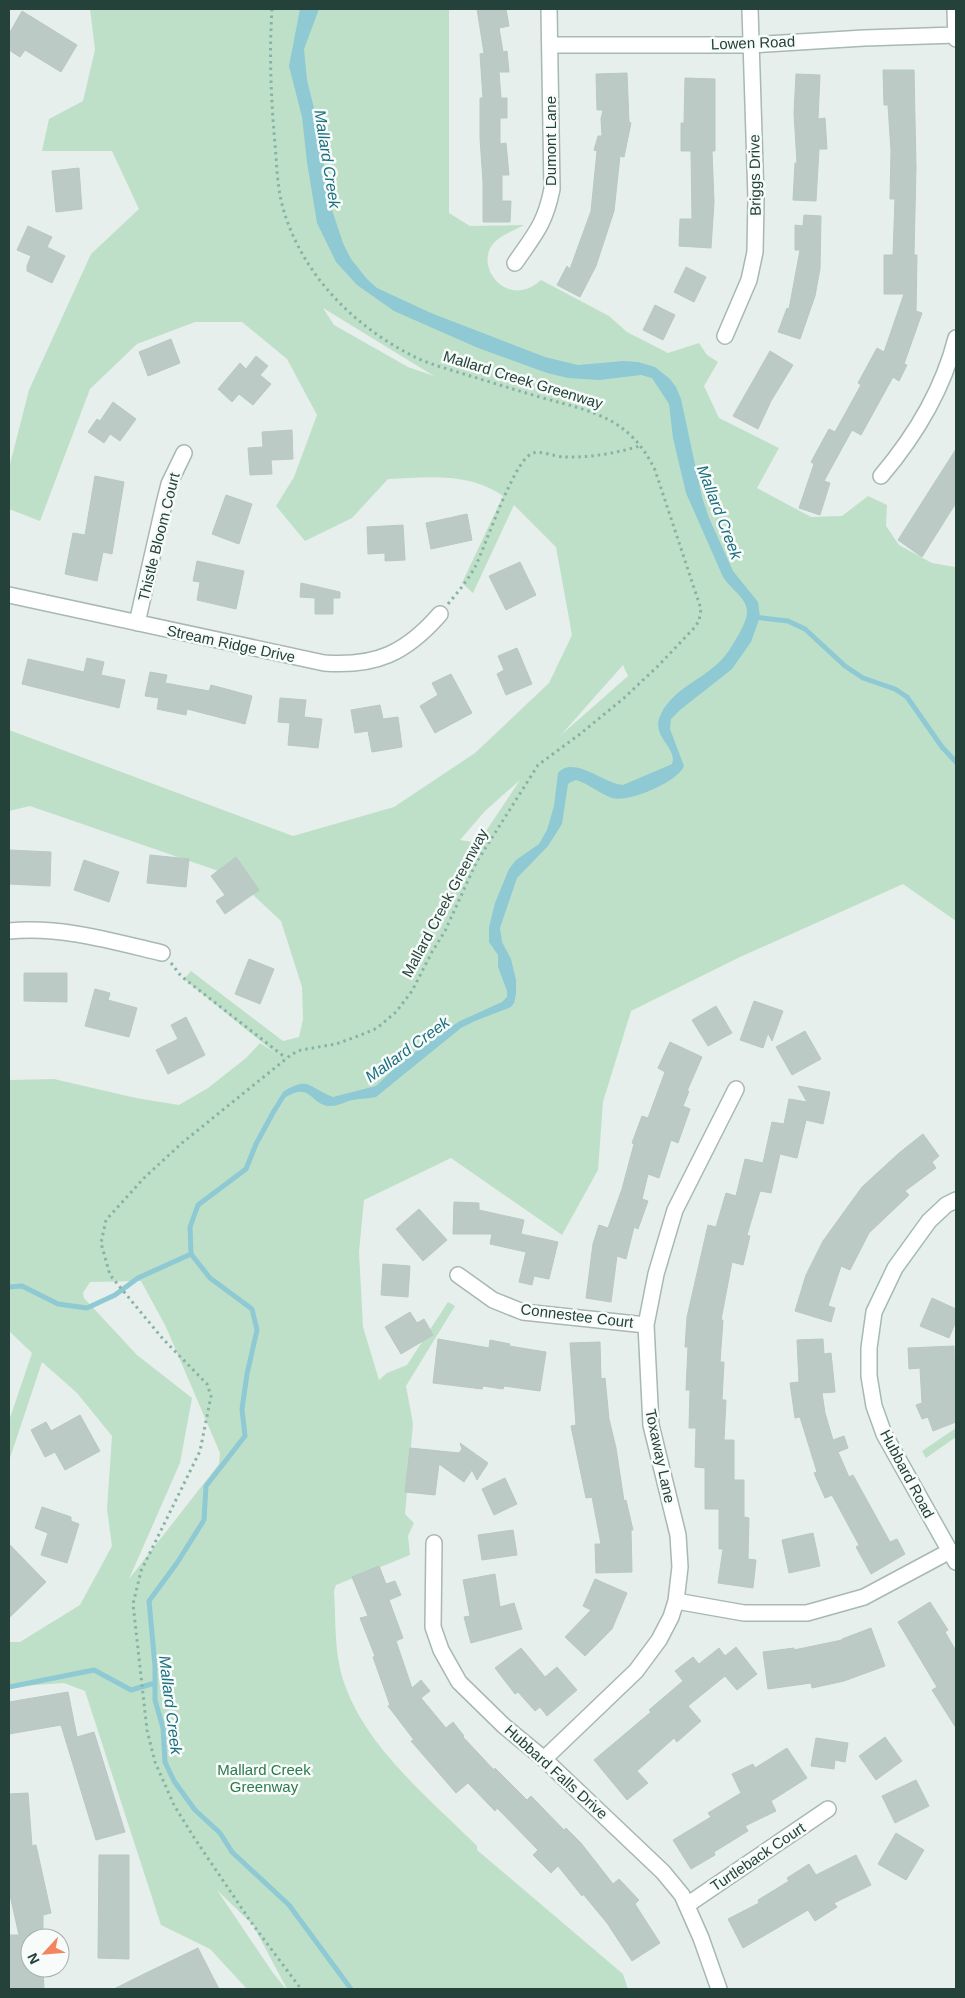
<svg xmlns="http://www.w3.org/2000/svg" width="965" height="1998" font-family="Arial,sans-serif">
	<rect width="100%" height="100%" fill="#e6efeb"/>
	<!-- green -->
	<path fill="#bfe0c8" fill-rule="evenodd" d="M90,9h359v204l21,13 54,-1c-9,5 -20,9 -27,15 -27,22 9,72 44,40l68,36 18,16 41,21 31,-10 8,12 11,7 -14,24 15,32 60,30 -22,40 54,29 31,-1 26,-20 19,9 -1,21 13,19 33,18 23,4 1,-1v355l-53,-37 -163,73 -109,54 -28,91 -5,68 -36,65 -111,-77 -87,42 -5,52 4,75 16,53 8,-7 20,-8 41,-63 7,4 -49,80 7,38 -8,90 9,9 -6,13 2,19 -74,30 -2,6c2,31 0,65 11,94 22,63 85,114 132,161v4l146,124 5,15h-341l-34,-64 -36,-35 56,83 13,16h-39l-37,-40 -49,-24 -76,-234 -21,-8 -55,4v-45h11l60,-37 32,-59 -5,-37 5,-73 -35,-43 -35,-31 -33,99v-40l23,-68 -23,-22v-251l45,-1 82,19 43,7 29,-17 38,-30 14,-15 14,9 -90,-73 7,-8 92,70 16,-4 4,-18 -1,-32 -21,-66 -48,-45 -203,-70 -21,5v-81l284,106 101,-29 81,-54 74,-70 23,-48 -16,-88 -42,-42 -41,88 -11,-10 41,-87c-33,-24 -76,-19 -115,-17l-36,39 -47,23 -29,-35 18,-29 23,-62 -30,-56 -45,-37h-47l-58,22 -47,45 -50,132 -31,-12v-41l20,-78 62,-136 48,-45 -27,-58h-70l7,-32 34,-18 12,-51zM323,308l111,68 -26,-9 -74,-42zM623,665l5,11 -67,59zM520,780l-42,63 -18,-3 25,-29zM141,1281l25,46 54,126 -1,11 -90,115 51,-116 12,-65 -55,-43 -53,-57 -1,-5 7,-11z
		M956,1428v9l-30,21 -4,-7z"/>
	<!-- water -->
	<path fill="#8ec9d4" d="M300,9h19l-15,40 3,31 12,48 11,76 13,39 8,16 16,20 10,9 54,25 114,44 33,8 45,-4 15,1 17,5 15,12 6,8 5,12 21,98 7,21 24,53 25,31 2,15 -9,25 -19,27 -52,41 -9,9 -1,10 14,37c-6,16 -56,37 -72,32 -13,-5 -23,-14 -36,-18l-5,2 -3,2 -6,40 -14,22 -31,32 -17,50 2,14 9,17 5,21v14l-2,9 -3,4 -36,14 -14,7 -85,69c-7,2 -15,1 -23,3 -7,1 -14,6 -22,6 -21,0 -19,-25 -45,-9l-3,-5c26,-17 26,-4 50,5l43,-11 24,-23 46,-33 14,-9 42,-19 5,-5v-6l-9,-24v-12l-9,-13v-15l6,-24 14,-34 7,-9 23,-16 8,-14 7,-24 4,-33c16,-18 46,11 65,12l49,-21c6,-16 -21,-27 -12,-48 11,-25 37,-34 56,-51 11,-9 17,-21 24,-33 4,-8 9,-17 6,-26 -3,-10 -17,-19 -23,-29l-37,-84 -13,-55 -4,-34 -17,-26 -11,-3 -42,5 -31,-2 -21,-5 -69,-25 -84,-37 -37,-26 -21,-23 -19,-39 -10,-61 -5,-45 -13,-51z"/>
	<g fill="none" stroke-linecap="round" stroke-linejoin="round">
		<!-- stream -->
		<path stroke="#8ec9d4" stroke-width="5" d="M754,617l34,4 17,8 40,37 18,12 32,11 12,8 35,50 14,15
			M289,1091l-5,4 -10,16 -18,33 -10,25 -48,36 -8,22 1,27 19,24 42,31 5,21 -10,44 -5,35 3,27 -39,50 -2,34 -27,43 -28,38 6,65v34l8,28 2,34 9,19 21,29 25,23 12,19 57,53 62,84
			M9,1287l13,-1 36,18 29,4 28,-13 23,-17 53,-24
			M9,1687l85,-17 37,20 24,-7"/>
	</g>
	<!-- building -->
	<path fill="#bbcac4" stroke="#b8c9c2" d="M477,9h29l3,17 -10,2 4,24 4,-1 2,21h-10l2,26h6v20h-7v26l6,-1 3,32h-7v26h9l-1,21h-27v-40l-3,-44v-40h3l-3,-44 4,-1z
		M22,11l55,34 -16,27 -36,-22 -5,7 -11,-7v-16z
		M883,70h31l2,97 -2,88h3l-1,56 6,2 -18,51 3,1 -8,16 -6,-4 -32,58 -9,-5 -28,51 6,2 -10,32 -21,-7 15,-44 -3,-2 18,-33 6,3 26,-47 -3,-2 19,-35 7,4 20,-58h-20v-39h9l2,-56h-5l1,-48 -3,-46h-4z
		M627,73l2,49 2,1 -7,34 -4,-1 -6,55 -18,55 -16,31 -23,-12 10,-19 3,3 21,-58 6,-60 -3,-1 4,-14h4l-1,-17 2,-9h-6l-1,-36z
		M796,74l24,1 -2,44 7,-1 2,31h-8l-3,52 -23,-1 2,-37h2l-3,-50z
		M685,78l30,1v72h-3l2,51 -3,46 -32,-2 1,-27h12l-1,-68h-10v-28h3z
		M79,168l3,41 -26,3 -4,-41z
		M804,215l17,1 -1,53 -5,27 -15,43 -22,-7 9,-24 2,1 11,-59h-5v-25l8,1z
		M28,226l24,11 -5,10 18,9 -13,27 -25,-12v-5l4,-10 -14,-6z
		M686,267l20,10 -12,25 -20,-10z
		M655,305l20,10 -12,25 -20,-10z
		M171,339l9,24 -32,13 -9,-24z
		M770,351l23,14 -22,36 -13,28 -25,-13z
		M256,356l12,10 -8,9 11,9 -18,21 -14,-11 -7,8 -14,-13 22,-26 6,6z
		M113,402l23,17 -16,22 -10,-7 -6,9 -16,-11 9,-13 3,2z
		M292,430l1,29 -22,1 1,14 -22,1 -2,-27 15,-1 -1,-15z
		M956,449v54l-34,54 -24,-17z
		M95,476l29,6 -12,72 -9,-2 -6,29 -32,-7 8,-41 12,2z
		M226,495l26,9 -13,40 -27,-10z
		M467,514l5,26 -41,9 -5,-26z
		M403,525l2,35 -20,1v-8l-17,1 -1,-27z
		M197,561l47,10 -8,38 -39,-9 3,-18 -7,-1z
		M520,562l16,33 -30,15 -17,-34z
		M301,583l39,9v6h-7v16h-18v-16l-15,-1z
		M517,648l15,36 -26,11 -9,-21 7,-4 -6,-14z
		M87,658l17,4 -3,13 24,5 -6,28 -97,-24 6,-25 56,13z
		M150,672l17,3 -2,8 44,8 2,-6 41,11 -7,28 -58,-15 -1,6 -29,-6 2,-11 -14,-2z
		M451,674l21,39 -37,20 -15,-27 18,-11 -6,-12z
		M280,698l26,2 -2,17 18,2 -4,29 -30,-3 2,-22 -12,-1z
		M380,705l3,14 15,-2 4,30 -30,5 -4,-21 -13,2 -4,-23z
		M9,850l42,2 -1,34 -41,-2z
		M150,855l39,4 -3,28 -39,-4z
		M236,857l23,33 -34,24 -9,-13 9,-6 -14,-19z
		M84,860l35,12 -10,30 -35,-12z
		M249,959l25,10 -14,35 -25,-10z
		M24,973h43v29l-43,-1z
		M95,989l15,4 -2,7 29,8 -8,29 -44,-11z
		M754,1001l29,10 -11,30 -4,-8 -5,15 -23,-8z
		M716,1006l16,27 -24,13 -16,-26z
		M186,1017l19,38 -37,19 -12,-24 22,-11 -7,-14z
		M805,1031l16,28 -29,16 -16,-28z
		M670,1042l32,15 -15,34h2l-6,15 7,3 -12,34 -7,-3 -12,38 -11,-4 -6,25 6,2 -10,28 -4,-2 -8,32 -9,-3 -6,46 -25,-4 7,-54 6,-19 9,3 14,-39 12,-45 -2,-1 10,-27 6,2 17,-46 -7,-4z
		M798,1086l32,6 -7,32 -17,-4 -9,38 -17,-4 -9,39 -11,-2 -13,44 3,1 -7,29 -11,-3 -11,58h2l-3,42h4l-2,38h4l-2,40h10v40h10v37l5,1 -1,41 8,1 -3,28 -35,-5 5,-34h-4v-40h-14v-41l-10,-1 1,-39h-7l1,-38h-4l2,-43h-3l2,-30 21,-92 8,2 10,-34 10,3 9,-37 18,4 9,-41 12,2 5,-25 18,3z
		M923,1134l16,22 -7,6 4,6 -31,23 4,4 -40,38 -19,37 -9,-4 -13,40 7,2 -4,14 -36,-11 11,-36 17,-34 39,-54 37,-34z
		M454,1202l25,1v7l45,10 -3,14 37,8 -9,37 -15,-3 -2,9 -13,-3 7,-30 -36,-8 2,-10h-39z
		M419,1209l28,31 -24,21 -27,-32z
		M383,1264l27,2 -2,31 -27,-2z
		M932,1298l24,11v12l-7,17 -29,-12z
		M410,1312l7,11 7,-4 9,16 -32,19 -16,-27z
		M438,1339l51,9 1,-8 20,4 -1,2 37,6 -6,39 -36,-5 -1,3 -20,-3 -1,3 -49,-6z
		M823,1339l1,15 7,-1 4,39 -13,1 3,20 8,27 11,-4 4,12 -10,4 11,25 4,-2 37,67 7,-3 8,15 -34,20 -15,-27 3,-2 -27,-50 -7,3 -11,-25 3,-1 -17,-55 -5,1 -5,-35 9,-1 -2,-42z
		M600,1342l1,37 4,-1 4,41 7,29 8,53 2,-1 7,30h-2l1,42 -36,1 -1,-29h6l-9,-47 -6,1 -15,-72 5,-1 -6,-82z
		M954,1346l2,76 -23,9 -5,-14 -6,2 -6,-14 6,-2 -2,-35 -11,1 -1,-21z
		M80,1415l20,36 -35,19 -10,-18 -10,5 -14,-27 15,-8 5,9z
		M460,1443l28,20 -11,17 -5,-10 -8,12 -25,-18 -4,31 -30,-3 5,-44 49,5 3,-4z
		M505,1478l12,26 -23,11 -12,-26z
		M42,1507l29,10v4l8,3 -12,39 -26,-8 7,-22 -13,-5z
		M513,1530l4,25 -35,5 -4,-25z
		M813,1533l7,33 -31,7 -7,-33z
		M9,1544l37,38 -37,36z
		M379,1566l7,18 9,-3 6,14 -12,5 14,38 -7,3 16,47 9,-8 9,11 -9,7 25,30 7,-6 11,14 -1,1 31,33 1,-2 32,32 4,-4 33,34 2,-2 15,15 32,41 6,-5 20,21 -4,4 25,39 -28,18 -25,-38 -24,-29 -1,2 -24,-30 -7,7 -18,-18 5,-5 -41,-42 -2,3 -27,-28 -12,10 -45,-52 3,-1 -26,-34 2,-1 -17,-48 2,-1 -15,-38 8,-2 -16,-39z
		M495,1574l5,33 14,-4 8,26 -51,14 -7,-26 6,-1 -7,-36z
		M595,1579l32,14 -15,36 -27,27 -20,-19 26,-27 -8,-4z
		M930,1602l18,28 -3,2 11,19v77l-24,-38 5,-3 -39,-65z
		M871,1628l14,38 -41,15 -32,7 -1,-5 -43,6 -5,-37 31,-4v2l48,-10v-1z
		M736,1647l21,27 -20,16 -12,-14 -37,30 13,15 -24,21 -3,-4 -37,33 11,12 -21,17 -33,-40 57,-48 -2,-2 34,-29 -8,-10 18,-14 6,7 20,-16 6,8z
		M521,1648l24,29 12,-10 20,23 -30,26 -7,-9 -5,4 -17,-19 -3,2 -20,-26z
		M68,1692l9,45 17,-5 31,100 -29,8 -35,-115 -52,9v-32z
		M885,1737l17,24 -26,19 -17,-24z
		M816,1738l32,5 -3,19 -10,-2 -1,9 -23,-3z
		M787,1748l20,30 -36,23 5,10 -31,15 3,5 -34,21 1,3 -24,14 -18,-29 38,-23 -3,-4 33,-20 -9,-19 21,-10 2,4z
		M916,1780l13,26 -34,17 -13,-27z
		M28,1793l4,53 4,-1 15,68 -8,2v23h-13v30h13l1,21h-35v-54h10l-10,-44v-97z
		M896,1833l28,17 -18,30 -28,-16z
		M99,1855h30v104l-31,-1z
		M856,1855l15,30 -37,18 3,4 -22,14 -7,-11 -65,38 -15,-29 31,-16 -1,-3 31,-19 -2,-3 22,-14 7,11z
		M198,1948l21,41h-105l32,-16z"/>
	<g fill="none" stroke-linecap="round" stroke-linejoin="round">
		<!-- street casing -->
		<g stroke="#a8b8b2" stroke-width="18">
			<path id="street" d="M955,9l1,30
				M551,45h200l113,-7 92,-3
				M515,263c20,-29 30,-39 37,-74l-3,-180
				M725,336l24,-56 6,-28 1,-53 -6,-190
				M881,476c34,-40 62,-87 75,-138
				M9,595l315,68c52,4 82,-10 116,-49
				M137,623l27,-119 5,-20 15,-31
				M9,931c52,-5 103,10 153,22
				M458,1275l35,25 30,12 123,13
				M434,1543l-1,84 8,23 18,32 45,44 40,33 119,113 19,23 19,43 18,51
				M676,1601l68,12h63l57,-16 86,-46
				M544,1759l92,-88 23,-31 12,-23 5,-16 4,-34 -2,-32 -27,-110 -5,-100 10,-51 19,-64 61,-121
				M687,1905l141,-96"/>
		</g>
		<!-- secondary casing -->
		<g stroke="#a4bbb3" stroke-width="18">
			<path id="secondary" d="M956,1200l-10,5 -17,16 -34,47 -21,44 -5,36v28l5,30 10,28 72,128"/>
		</g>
		<!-- path -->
		<path stroke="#86b3a5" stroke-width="3" stroke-dasharray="2.5 4" stroke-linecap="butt" d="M272,9c-3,45 -1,90 3,135 2,22 2,43 8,64 19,67 72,120 134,150 15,7 31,11 47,16 26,8 52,16 79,24 51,14 87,20 112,72l46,139 -2,12 -4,6 -37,39 -34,32 -44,36 -42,31 -62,98 -31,68 -13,21 -20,39 -16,21 -19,16 -16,7 -25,9 -35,6 -9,4 -110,89 -38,35 -38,42 -5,23 9,32 53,64 44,45 4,12 -11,55 -59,120 -8,33 14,126 8,32 19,43 19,31 58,86 50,67
			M448,604c10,-12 20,-24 27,-37 11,-22 38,-104 56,-113 7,-5 24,3 33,3 26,1 52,-4 76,-11
			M171,963l10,13 105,82"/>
		<!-- street -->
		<use href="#street" stroke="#fff" stroke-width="15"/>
		<!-- secondary -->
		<use href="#secondary" stroke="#fff" stroke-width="15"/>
	</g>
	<g text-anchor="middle" stroke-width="5" stroke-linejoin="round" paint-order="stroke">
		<!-- street labels -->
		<g font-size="15" fill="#24423a" stroke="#f7fbf9">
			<text transform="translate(753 43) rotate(-2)" y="5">Lowen Road</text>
			<text transform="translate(551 141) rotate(-90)" y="5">Dumont Lane</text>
			<text transform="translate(755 175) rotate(-91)" y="5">Briggs Drive</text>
			<text transform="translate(523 380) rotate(17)" y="5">Mallard Creek Greenway</text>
			<text transform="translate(159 537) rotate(-76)" y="5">Thistle Bloom Court</text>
			<text transform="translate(231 644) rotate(12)" y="5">Stream Ridge Drive</text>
			<text transform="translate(445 903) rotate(-62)" y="5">Mallard Creek Greenway</text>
			<text transform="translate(577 1316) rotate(7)" y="5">Connestee Court</text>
			<text transform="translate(660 1456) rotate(78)" y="5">Toxaway Lane</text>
			<text transform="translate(907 1474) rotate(62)" y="5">Hubbard Road</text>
			<text transform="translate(556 1772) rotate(42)" y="5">Hubbard Falls Drive</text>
			<text transform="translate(758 1857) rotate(-34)" y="5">Turtleback Court</text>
		</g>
		<!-- park labels -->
		<g font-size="15" fill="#2d7a4b" stroke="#f7fbf9">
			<text x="264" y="1775">Mallard Creek<tspan x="264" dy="17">Greenway</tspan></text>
		</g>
		<!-- water labels -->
		<g font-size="16" font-style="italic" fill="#1c6f80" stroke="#f7fbf9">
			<text transform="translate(328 159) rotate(81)" y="6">Mallard Creek</text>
			<text transform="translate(720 512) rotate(69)" y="6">Mallard Creek</text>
			<text transform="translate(407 1049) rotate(-36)" y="6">Mallard Creek</text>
			<text transform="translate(171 1705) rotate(83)" y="6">Mallard Creek</text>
		</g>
	</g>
	<!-- border -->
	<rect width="965" height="1998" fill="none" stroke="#24423a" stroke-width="20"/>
	<!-- north arrow -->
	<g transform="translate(45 1953) rotate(244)"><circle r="24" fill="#f7fbf9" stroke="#a3b1ad"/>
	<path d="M0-4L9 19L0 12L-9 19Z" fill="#f4845f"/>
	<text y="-8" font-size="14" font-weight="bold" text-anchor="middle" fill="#24423a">N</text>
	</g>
</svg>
